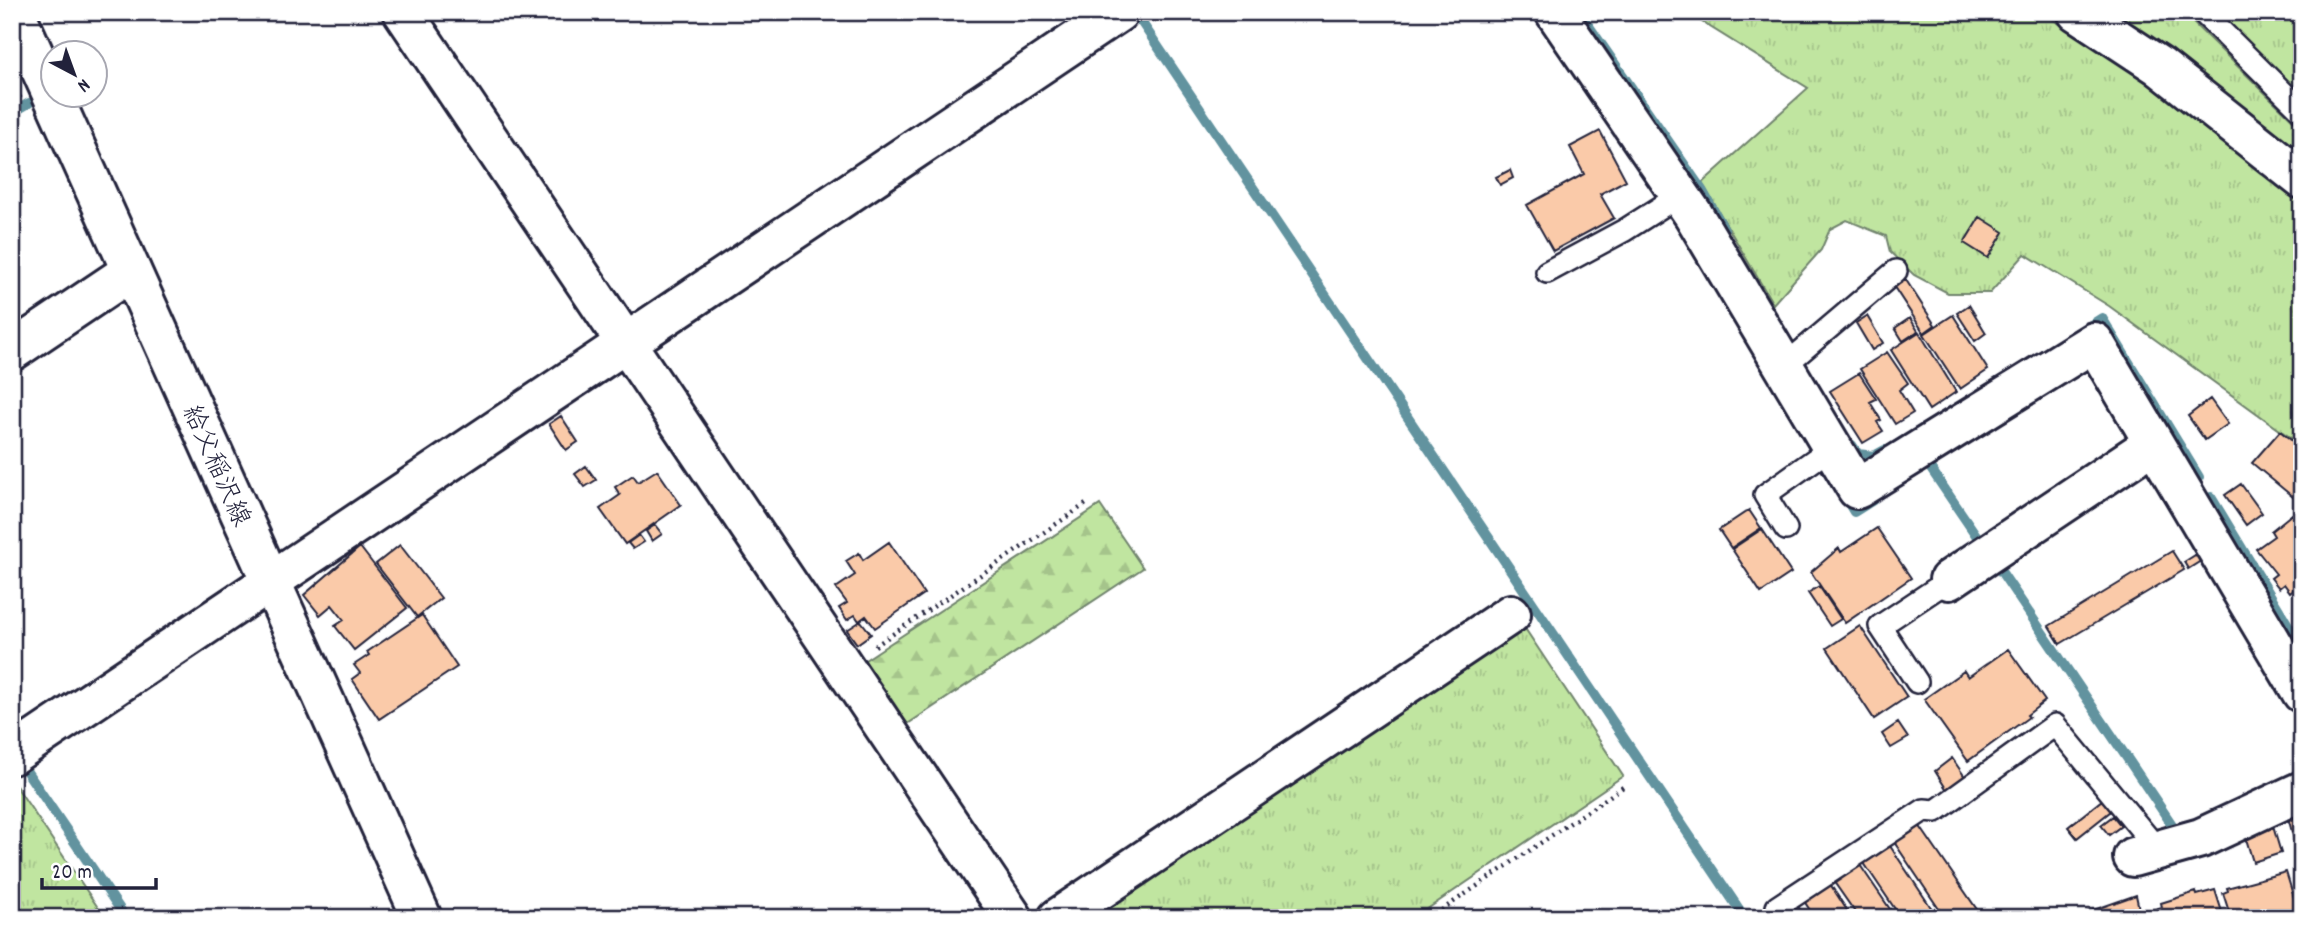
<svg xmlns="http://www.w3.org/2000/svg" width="2314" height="930" font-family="Dekko,'Klee One',sans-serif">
	<defs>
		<pattern id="grass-tufts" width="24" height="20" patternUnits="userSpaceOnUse" patternTransform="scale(1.75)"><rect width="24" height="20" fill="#c0e5a0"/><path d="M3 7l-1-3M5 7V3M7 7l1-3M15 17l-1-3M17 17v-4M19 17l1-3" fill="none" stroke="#a5c48b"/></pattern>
		<pattern id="forest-firs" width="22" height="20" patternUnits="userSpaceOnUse" patternTransform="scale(1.75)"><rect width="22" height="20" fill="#c0e5a0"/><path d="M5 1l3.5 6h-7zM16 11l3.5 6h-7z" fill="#a5c48b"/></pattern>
	</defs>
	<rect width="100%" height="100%" fill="#fff"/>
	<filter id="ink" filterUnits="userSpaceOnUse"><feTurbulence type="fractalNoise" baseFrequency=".0143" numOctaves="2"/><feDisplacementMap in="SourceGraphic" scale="14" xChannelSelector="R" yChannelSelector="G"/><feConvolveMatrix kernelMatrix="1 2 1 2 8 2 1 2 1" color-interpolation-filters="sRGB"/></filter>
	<g filter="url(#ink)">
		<!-- grass -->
		<path fill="url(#grass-tufts)" stroke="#71846e" stroke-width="2" d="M1686,12h355l88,57 173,133v244l-193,-140 -84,-52 -35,39h-42l-34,-18 -24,-23 -4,-16 -39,-16 -17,9 -9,21 -48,54 -71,-121 106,-95z
			M2104,12h78l120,117v28z
			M2215,12h87v85z
			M1522,624l101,152 -209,142h-333z
			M12,780l93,138h-93z"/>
		<!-- forest -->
		<path fill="url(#forest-firs)" stroke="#71846e" stroke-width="2" d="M1100,505l43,63 -243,161 -38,-67z"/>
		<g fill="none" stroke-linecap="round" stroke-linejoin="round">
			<!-- stream -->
			<path stroke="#62939f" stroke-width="10" d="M1582,16l120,174 22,39
				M1140,20l605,898
				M12,113l17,-10
				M2083,330l19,-12 97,159
				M1852,445l6,9 16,2 11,-6
				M1929,466l49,72
				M1845,497l9,15 19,-12
				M2211,497l91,151
				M1998,567l177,262 10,-3
				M25,769l101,149"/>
		</g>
		<!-- building -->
		<path fill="#facaa9" stroke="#22223b" stroke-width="2" d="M12,82l9,15 -9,6z
			M1600,131l26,49 -26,14 14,24 -61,33 -26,-46 57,-31 -14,-27z
			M1510,170l3,8 -13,7 -4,-8z
			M1980,217l24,15 -16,26 -24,-15z
			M1906,280l29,45 -11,8 -30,-46z
			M1969,305l17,28 -11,8 -18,-28z
			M1953,315l35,55 -28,19 -36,-55z
			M1867,316l16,27 -11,7 -16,-27z
			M1910,318l8,13 -15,10 -8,-13z
			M1919,332l37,60 -27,18 -38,-60z
			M1887,352l21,31 -9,7 14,23 -18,11 -35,-55z
			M1859,373l17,26 -6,3 11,18 -4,2 6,9 -20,12 -33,-52z
			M2210,399l18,25 -23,16 -17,-24z
			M561,416l17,26 -12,8 -17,-26z
			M2280,431l22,18v49l-3,4 -47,-39z
			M586,466l10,14 -11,7 -10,-13z
			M657,470l24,35 -56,39 -25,-35 20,-14 -5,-8 18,-12 5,7z
			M2241,484l21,29 -16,12 -21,-30z
			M1749,510l12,18 -30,20 -12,-18z
			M2292,514l4,4 6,-4v68l-12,10 -6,-8 -5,4 -8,-10 5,-4 -20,-25 18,-13 -3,-5z
			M655,525l7,9 -10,7 -6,-10z
			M1877,528l34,50 -66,45 -34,-51 28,-24 2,4z
			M1762,529l29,44 -30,20 -29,-44z
			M639,535l5,7 -11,7 -5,-6z
			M889,542l35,52 -49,34 -9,-12 -7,5 -4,-6 -8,5 -8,-12 8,-5 -11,-15 19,-13 -9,-14 13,-8 4,7z
			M400,545l41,53 -24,19 -41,-53z
			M360,547l47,61 -53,42 -19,-24 9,-6 -12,-15 -12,10 -16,-20z
			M2172,551l12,19 -124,74 -11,-18z
			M2200,552l4,7 -16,10 -4,-7z
			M1819,586l22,33 -11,7 -22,-33z
			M422,615l35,52 -78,52 -27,-40 8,-6 -6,-8 15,-10 -2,-3z
			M861,621l10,13 -14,10 -10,-14z
			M1860,626l47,71 -33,22 -47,-71z
			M2008,649l37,52 -18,14 2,2 -61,44 -44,-62 40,-28 4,6z
			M1898,723l10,15 -17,10 -9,-14z
			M1952,758l13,19 -18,13 -12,-19z
			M2102,800l9,11 -34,27 -9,-11z
			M2302,810v26l-8,3 -7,-25z
			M2113,816l8,10 -12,9 -8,-10z
			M2272,823l9,30 -28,9 -9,-30z
			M1919,825l59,86 -11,7h-22l-51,-76z
			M1890,846l48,72h-37l-37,-55z
			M1860,865l36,53h-37l-25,-36z
			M2286,872l12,39 -21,7h-46l-8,-25 5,-2 -1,-3z
			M1830,884l22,34h-37l-11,-17z
			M2215,890l9,28h-69l-3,-8 10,-3 -1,-4 35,-11 1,3z
			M2136,895l5,23h-52l-1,-6z
			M1798,906l7,12h-24z"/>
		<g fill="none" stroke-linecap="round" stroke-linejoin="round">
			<!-- lane casing -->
			<g stroke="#22223b" stroke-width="26">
				<path id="lane" d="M2202,12l100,99
					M1547,272l78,-42 55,-35
					M1784,366l112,-95
					M1786,529l-21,-34 66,-47
					M1917,682l-37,-56 69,-46
					M1777,907l147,-97 12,1 119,-86 103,125"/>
			</g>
			<!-- street casing -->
			<g stroke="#22223b" stroke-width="44">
				<path id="street" d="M403,12l610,906
					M1555,12l138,202 164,275 237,-147 208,351
					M12,351l119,-80
					M1949,580l205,-137
					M12,755l1107,-743
					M2133,857l68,-19 101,-47
					M1058,918l453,-304"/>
			</g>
			<!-- secondary casing -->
			<g stroke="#22223b" stroke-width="44">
				<path id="secondary" d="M15,12l407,906
					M2077,12l82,54 143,113"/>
			</g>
			<!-- path -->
			<path stroke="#22223b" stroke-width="4.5" stroke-dasharray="2 5" stroke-linecap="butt" d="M875,646l211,-142
				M1430,918l196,-133"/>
			<!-- lane -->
			<use href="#lane" stroke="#fff" stroke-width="21"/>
			<!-- street -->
			<use href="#street" stroke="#fff" stroke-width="38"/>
			<!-- secondary -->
			<use href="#secondary" stroke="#fff" stroke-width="38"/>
		</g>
	</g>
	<g text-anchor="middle" stroke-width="6" stroke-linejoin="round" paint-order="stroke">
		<!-- street labels -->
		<g font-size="26" fill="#22223b" stroke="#fff">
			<text transform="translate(218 465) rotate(66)" y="9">給父稲沢線</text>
		</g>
	</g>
	<!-- margin -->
	<rect width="2314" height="930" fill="none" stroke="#fff" stroke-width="42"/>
	<rect x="21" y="21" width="2272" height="888" fill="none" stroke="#22223b" stroke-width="2.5" filter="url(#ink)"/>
	<!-- north arrow -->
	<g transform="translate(74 74) rotate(139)"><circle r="33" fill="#ffffff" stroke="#a7a7b1" stroke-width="2"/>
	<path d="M0-5L12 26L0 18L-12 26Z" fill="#22223b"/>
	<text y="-10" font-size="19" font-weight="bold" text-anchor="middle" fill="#22223b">N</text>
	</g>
	<!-- scale -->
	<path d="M42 878v10h114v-10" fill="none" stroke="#22223b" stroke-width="3.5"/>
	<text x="52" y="878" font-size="21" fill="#22223b" stroke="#ffffff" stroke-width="5" paint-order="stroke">20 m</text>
</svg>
